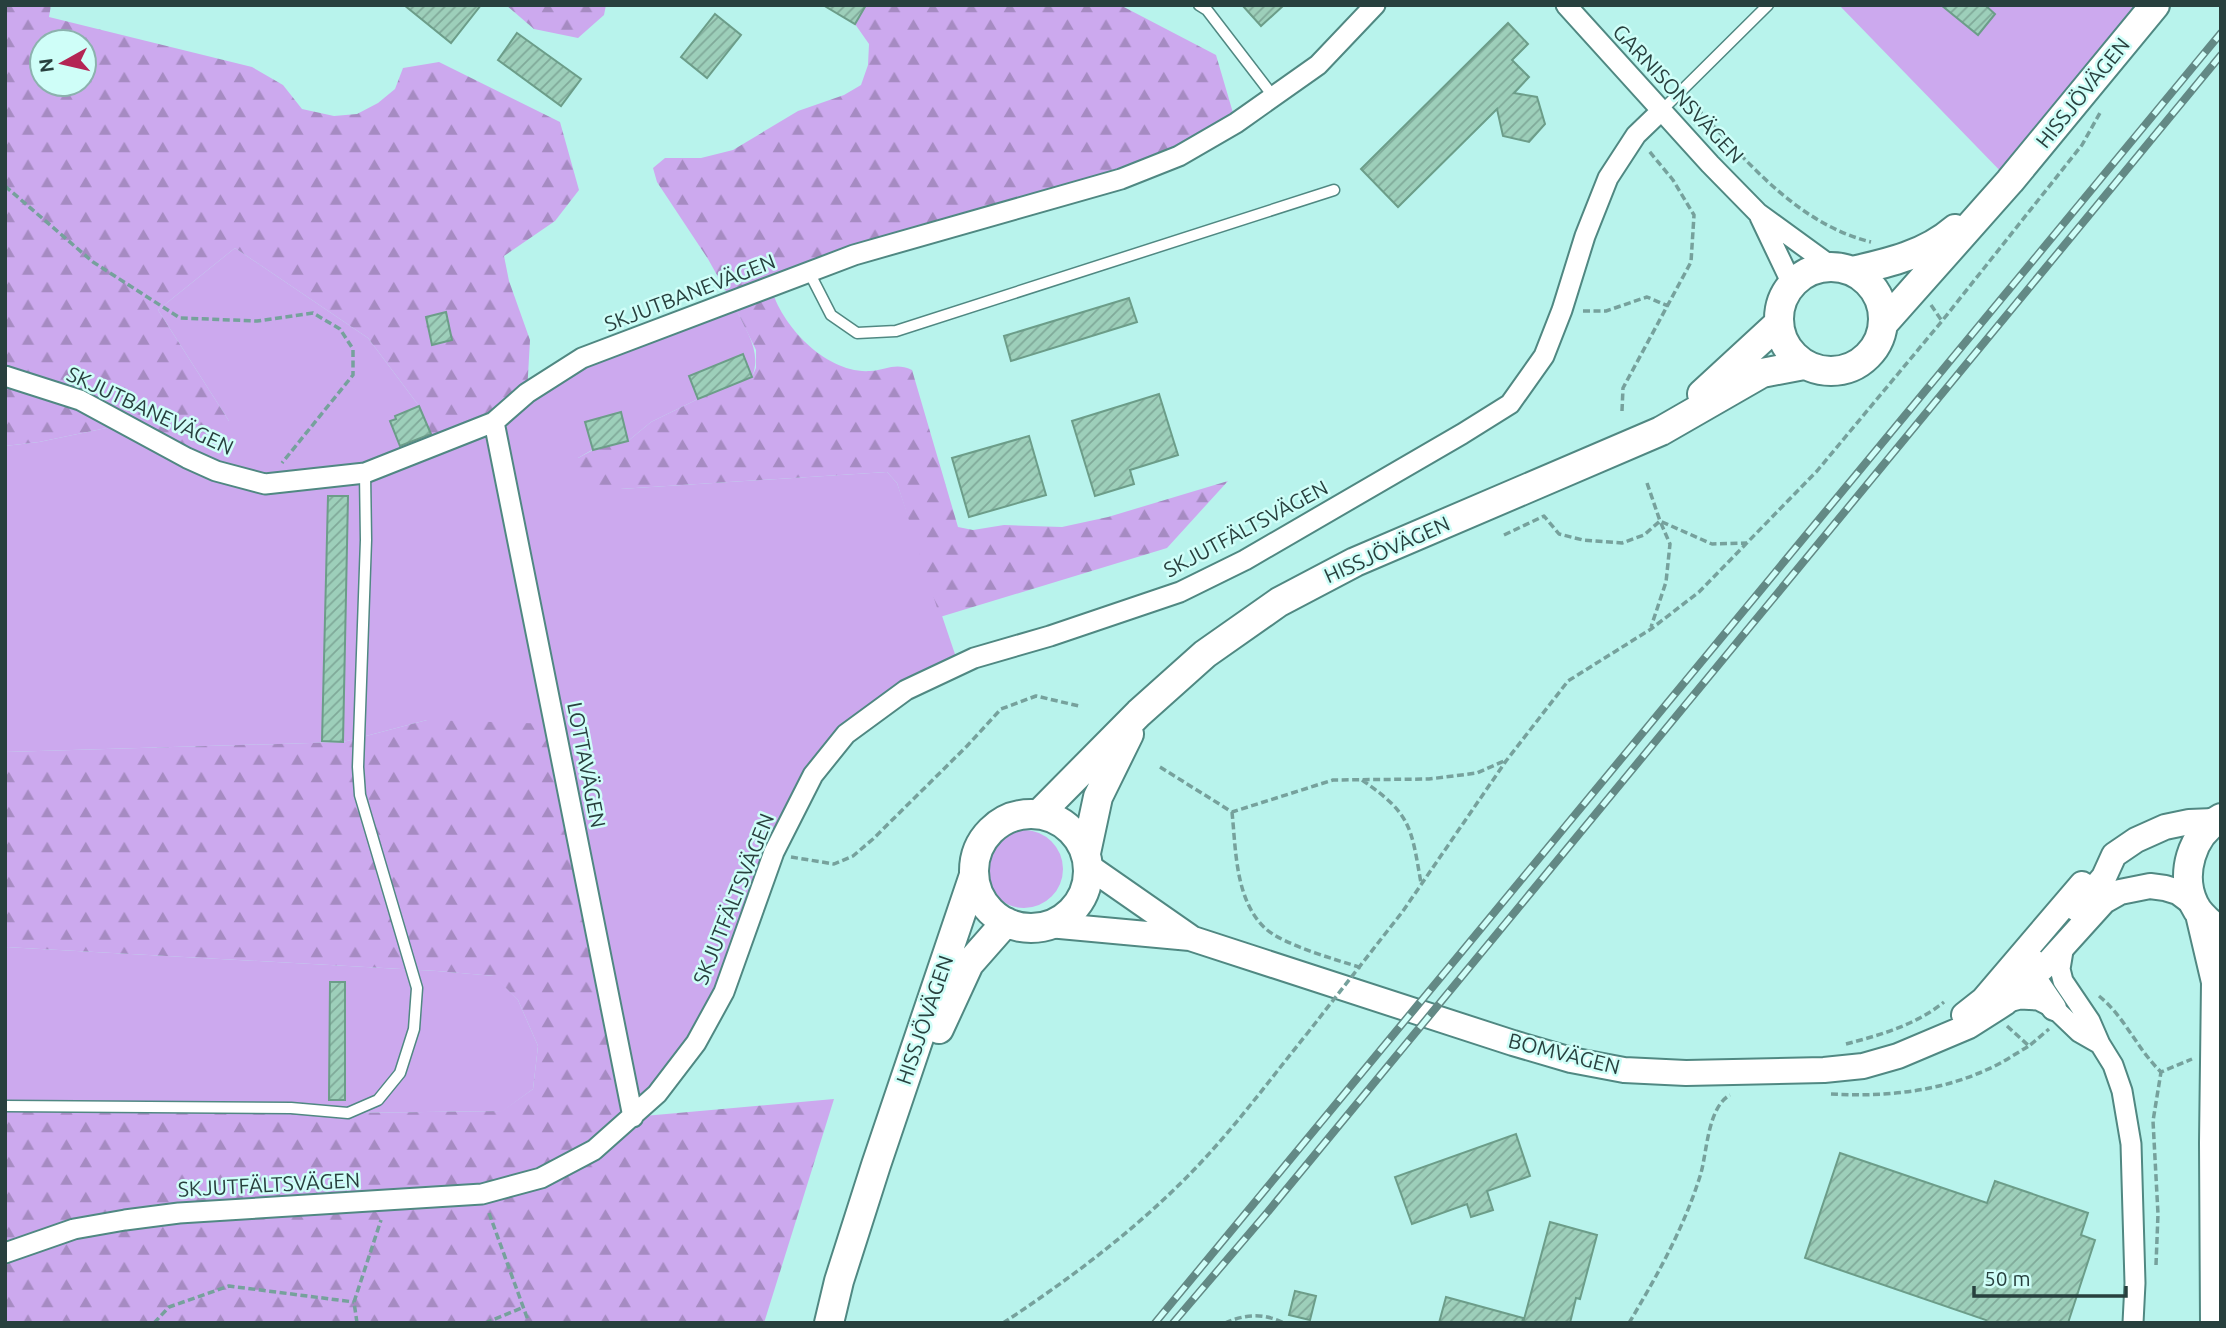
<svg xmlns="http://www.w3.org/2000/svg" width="2226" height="1328" font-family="Ubuntu,sans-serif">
	<defs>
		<pattern id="forest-firs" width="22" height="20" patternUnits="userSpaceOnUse" patternTransform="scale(1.75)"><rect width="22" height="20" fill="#cca9ee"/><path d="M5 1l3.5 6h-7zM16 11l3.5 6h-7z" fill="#a68bc2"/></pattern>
		<pattern id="building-hatch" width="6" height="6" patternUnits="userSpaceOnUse" patternTransform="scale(1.75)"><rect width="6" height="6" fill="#9dcfba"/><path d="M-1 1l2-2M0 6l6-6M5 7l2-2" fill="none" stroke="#80a999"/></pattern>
	</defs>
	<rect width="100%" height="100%" fill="#b8f3ec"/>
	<!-- grass -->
	<path fill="#cca9ee" d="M1839,5h316l-145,176z
		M235,248l133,90 51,68 13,30 150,-78 154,-49c11,23 26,44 16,68l-54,22 -47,23 -23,19 -36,9 -14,8 42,31 267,-17 10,11 62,183 -53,24 -93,85 -89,217 -91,125 -206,-397 -84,22 -338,10v-306l34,-4 87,-18 103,-3 -71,-111z
		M985 869a39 39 0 1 1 78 0a39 39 0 1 1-78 0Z
		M5,947l432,24 58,5 23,24 20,46 -5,43 -30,22 -155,2 -343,-7z"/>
	<!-- forest -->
	<path fill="url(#forest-firs)" fill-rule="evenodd" d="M5,5h46l-2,12 203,50 31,18 19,24 32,7 23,-2 21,-11 17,-14 8,-21 36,-6 121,60 19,68 -24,31 -51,35 5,25 21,59 -3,53 -89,52 -6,-9 -13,-30 -51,-68 -133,-90 -77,62 71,111 1,20 -43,17 -61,-34 -87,18 -34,4zM42,42h42v42h-42z
		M506,5h100l-2,10 -26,23 -44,-9z
		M866,5h254l96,50 20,68 -57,33 -408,131c10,39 56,87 99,84 17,-1 25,-9 42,-1l46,157 15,3 31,-5 58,2 46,-10 120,-36 -61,67 -227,69 -43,-134 -10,-11 -267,17c-20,-1 -47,4 -53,-20l11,-11 15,-8 35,-9 23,-19 47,-23 54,-22 4,-9v-18l-20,-41 -28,-50 -51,-77 -4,-14 12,-10h36l32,-8 65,-39 46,-16 17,-10 7,-20 1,-21 -14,-20z
		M427,720l127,4 79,393 201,-18 -70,224h-759v-217l343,7 154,-2 31,-22 5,-43 -20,-46 -24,-24 -57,-5 -432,-24v-195l338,-10z"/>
	<!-- building -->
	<path fill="url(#building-hatch)" stroke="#6c9d89" stroke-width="2" d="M404,5h77l-30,38z
		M823,5h43l-11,19z
		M1242,5h42l-23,21z
		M1941,5h44l10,9 -17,21z
		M715,14l26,21 -34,43 -26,-21z
		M1508,23l20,21 -16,16 17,17 -15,16 23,4 8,27 -16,18 -26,-6 -6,-27 -99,98 -37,-38z
		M517,33l64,46 -20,27 -63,-46z
		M1129,298l8,24 -126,39 -7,-25z
		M446,312l6,28 -20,5 -6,-28z
		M743,354l9,23 -54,22 -9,-23z
		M1159,394l19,61 -48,15 4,14 -39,12 -23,-75z
		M419,406l12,28 -31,12 -10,-25 6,-2 -1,-3z
		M621,412l7,29 -35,9 -8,-28z
		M1029,436l17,59 -77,22 -17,-59z
		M328,496h20l-5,246 -21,-1z
		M330,982h15v118h-16z
		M1516,1134l14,42 -43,15 6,19 -22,7 -4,-13 -55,20 -17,-47z
		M1840,1153l147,50 8,-22 93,32 -7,22 14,5 -27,83h-83l1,-3 -181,-62z
		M1550,1222l47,13 -17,64 -4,-1 -6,25h-47z
		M1295,1291l21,5 -6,24 -21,-5z
		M1446,1297l77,21 -1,5h-83z"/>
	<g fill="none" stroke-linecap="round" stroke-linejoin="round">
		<!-- service casing -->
		<g stroke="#508882" stroke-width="13">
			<path id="service" d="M1199,5l8,5 66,86
				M1662,110l106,-105
				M809,272l22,43 26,18 39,-2 438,-141
				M5,1106l286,2 57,5 30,-13 22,-27 14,-44 3,-41 -57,-193 -2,-28 8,-227 -1,-67"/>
		</g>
		<!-- minor casing -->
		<g stroke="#508882" stroke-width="23">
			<path id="minor" d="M1566,5l144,159 48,49 73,53
				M1760,217l32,67
				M5,376l75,24 107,58 29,13 49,13 100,-11 129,-51 33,-29 55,-35 272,-103 267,-76 58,-23 57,-33 82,-58 57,-60
				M494,422l139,695
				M2064,945l-4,24 3,12 27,40 10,23 13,21 9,26 9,53 4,139 -2,40
				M2005,1003l15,-4 18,1 16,8 25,24 21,12
				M5,1253l69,-24 51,-9 54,-7 303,-19 59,-16 53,-28 63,-56 39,-51 28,-51 50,-140 39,-77 33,-41 60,-44 68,-32 76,-22 130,-44 65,-32 217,-126 48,-30 34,-48 18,-46 23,-74 23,-58 28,-43 26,-25"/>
		</g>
		<!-- tertiary casing -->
		<g stroke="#508882" stroke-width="28">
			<path id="tertiary" d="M1088,866l102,71
				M2077,909l27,-32 10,-22 22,-15 29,-13 24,-5 25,-1
				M1049,925l141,13 323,105 58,17 53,10 62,3 138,-3 39,-4 35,-10 71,-30 36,-23 42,-39 57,-63 16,-9 30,-6 15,2 13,4 16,12
				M2034,962l-1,15 21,31
				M1964,1015l19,-15 99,-116"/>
		</g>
		<!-- secondary casing -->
		<g stroke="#508882" stroke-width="32">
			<path id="secondary" d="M1779 319a52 52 0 1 1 104 0a52 52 0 1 1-104 0Z
				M1852,271c37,-8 74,-17 103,-42
				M1884,323l126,-142 145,-176
				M1702,394l76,-70
				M1039,814l100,-101 66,-59 74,-52 76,-40 306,-131 101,-58 42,-8
				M974 871a57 57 0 1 1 114 0a57 57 0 1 1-114 0Z
				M1086,853l12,-56 31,-63
				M2200,914l16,68 -2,161 1,180
				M2212,925c-7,-6 -14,-12 -18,-21 -14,-29 -3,-70 27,-86
				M939,1029l30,-65 37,-42
				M829,1323l10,-42 37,-116 98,-290"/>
		</g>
		<!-- path -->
		<path stroke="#76a19c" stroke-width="3.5" stroke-dasharray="7 3.5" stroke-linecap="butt" d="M1690,101c53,55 104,122 181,141
			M5,186l88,76 87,56 77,3 56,-8 27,16 13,20v26l-71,88
			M1931,305l11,16
			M1583,311h23l41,-14 21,9
			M1622,411l1,-23 68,-126 3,-47 -21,-35 -24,-29
			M1647,483l13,38 52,23 35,-1
			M1504,535l40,-19 15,18 24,6 39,3 22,-8 16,-14 10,23 -4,38 -15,45
			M1160,767l72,45 101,-32 96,-1 48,-6 27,-12
			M1362,780c49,34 49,46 59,103
			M1232,812c4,38 3,89 34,117 18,16 71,31 96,39
			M791,857l43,7 19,-8 20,-17 94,-93 34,-37 35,-13 43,10
			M1403,911l103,-150 62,-80 83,-52 48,-37 118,-121 125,-150 140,-176 19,-34
			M2099,996c26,21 38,53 62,76l31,-13
			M2007,1026l22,20 20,-17
			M1846,1044c34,-9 70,-19 98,-42
			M1831,1094c52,3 107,-2 155,-24 15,-6 29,-16 43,-24
			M489,1213l40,110
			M2156,1265l2,-51 -5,-93 8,-49
			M154,1323l15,-16 60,-21 125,16
			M357,1323l-3,-21 27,-82
			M485,1323l39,-16
			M1003,1323c76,-50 152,-108 212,-176 32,-36 61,-75 91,-112
			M1225,1323c20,-9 39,-10 59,0
			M1629,1323c28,-47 56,-97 72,-150 6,-22 7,-66 29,-78"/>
		<!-- service -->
		<use href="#service" stroke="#fff" stroke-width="10"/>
		<!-- minor -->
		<use href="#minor" stroke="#fff" stroke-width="19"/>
		<!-- tertiary -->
		<use href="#tertiary" stroke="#fff" stroke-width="24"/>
		<!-- secondary -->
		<use href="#secondary" stroke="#fff" stroke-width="28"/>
		<!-- rail casing -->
		<g stroke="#638985" stroke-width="8">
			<path id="rail" d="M1155,1323l1066,-1290
				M1173,1323l93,-109 955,-1159"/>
		</g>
		<!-- rail -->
		<use href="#rail" stroke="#cffef8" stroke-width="5" stroke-dasharray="16" stroke-linecap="butt"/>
		<!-- path-bridge -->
		<path stroke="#76a19c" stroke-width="3.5" stroke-dasharray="7 3.5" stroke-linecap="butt" d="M1306,1035l97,-124"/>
	</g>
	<g text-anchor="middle" stroke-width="5" stroke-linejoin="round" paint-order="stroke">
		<!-- street labels -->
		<g font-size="21" fill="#28403e" stroke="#cffef8">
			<text transform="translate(2083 93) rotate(-51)" y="7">HISSJÖVÄGEN</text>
			<text transform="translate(1678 94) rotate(47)" y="7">GARNISONSVÄGEN</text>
			<text transform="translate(690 293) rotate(-21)" y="7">SKJUTBANEVÄGEN</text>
			<text transform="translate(150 411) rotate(25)" y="7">SKJUTBANEVÄGEN</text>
			<text transform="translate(1246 529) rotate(-28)" y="7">SKJUTFÄLTSVÄGEN</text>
			<text transform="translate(1387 550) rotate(-24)" y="7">HISSJÖVÄGEN</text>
			<text transform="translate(586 765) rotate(79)" y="7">LOTTAVÄGEN</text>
			<text transform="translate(734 899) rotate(-68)" y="7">SKJUTFÄLTSVÄGEN</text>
			<text transform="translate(925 1020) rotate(-71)" y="7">HISSJÖVÄGEN</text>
			<text transform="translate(1564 1054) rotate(14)" y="7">BOMVÄGEN</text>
			<text transform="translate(269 1185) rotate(-3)" y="7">SKJUTFÄLTSVÄGEN</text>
		</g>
	</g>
	<!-- border -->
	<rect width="2226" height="1328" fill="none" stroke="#28403e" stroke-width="14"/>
	<!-- north arrow -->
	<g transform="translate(63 63) rotate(262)"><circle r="33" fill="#cffef8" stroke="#8cb2ae" stroke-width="2"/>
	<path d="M0-5L12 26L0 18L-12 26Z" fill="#b42554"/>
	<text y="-10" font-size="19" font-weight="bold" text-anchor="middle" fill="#28403e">N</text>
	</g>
	<!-- scale -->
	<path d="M1974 1286v10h152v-10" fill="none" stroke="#28403e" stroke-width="3.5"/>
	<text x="1984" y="1286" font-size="21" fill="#28403e" stroke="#cffef8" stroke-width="5" paint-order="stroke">50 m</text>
</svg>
